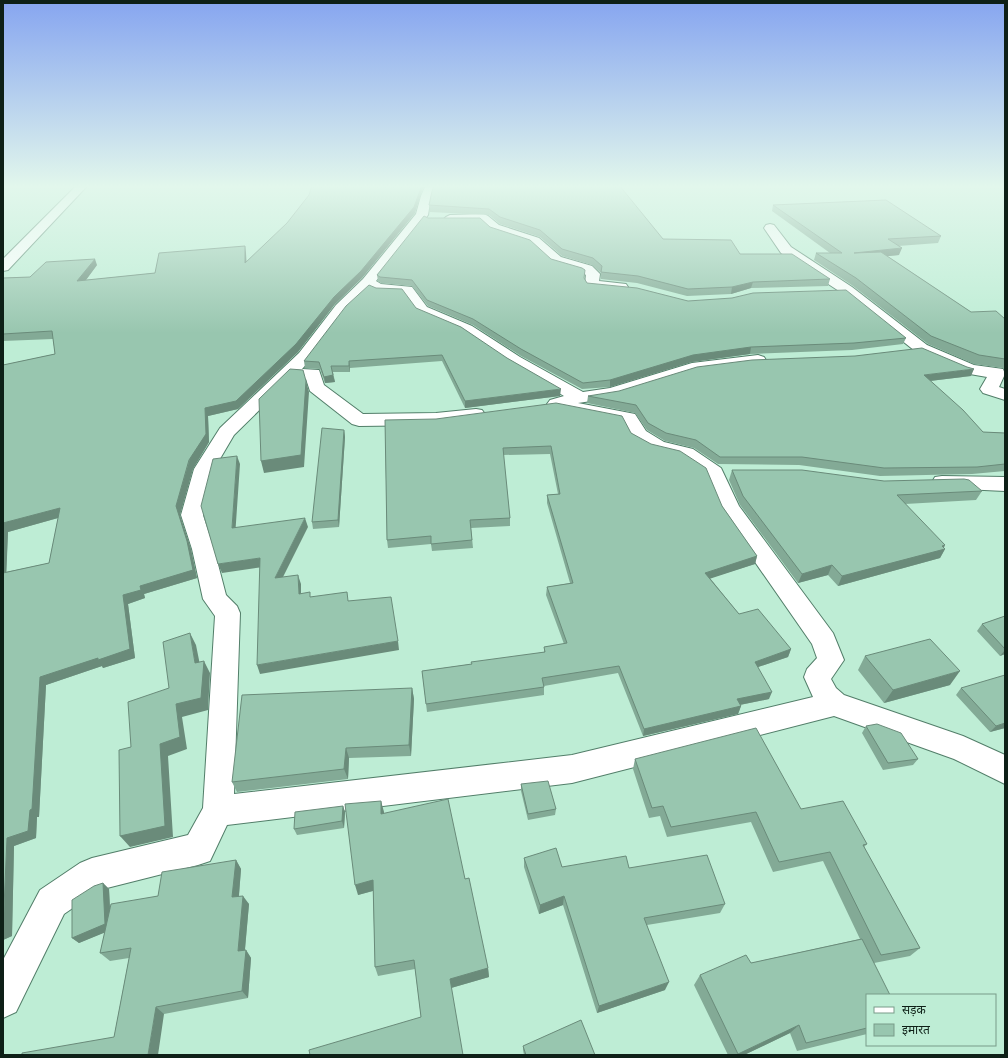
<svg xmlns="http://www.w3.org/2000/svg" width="1008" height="1058" font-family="Raleway,'Noto Sans Devanagari',sans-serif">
	<rect width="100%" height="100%" fill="#beedd5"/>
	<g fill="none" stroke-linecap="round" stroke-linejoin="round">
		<!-- minor casing -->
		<g stroke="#527e69" stroke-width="2">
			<path id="minor" d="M77,185h11l-80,85 -5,1v-12z
				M426,185h10l-5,11 -3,19 -52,66 5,3 31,3 15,20 45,19 48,31 63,35 27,-4 82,-25 66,-8 6,2 2,3 -2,3 -70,10 -76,24 -40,6 57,11 11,17 18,11 29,7 28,19 18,38 94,127 11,27 -13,19 5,9 8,7 119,41 42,19v29l-51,-25 -120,-43 -262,67 -345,42 -17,36 -12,4 -99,25 -35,24 -48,98 -13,6v-58l37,-70 40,-27 12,-5 96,-23 15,-27 12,-192 -12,-17 -11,-50 -11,-34 13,-46 26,-41 79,-75 37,-48 27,-26 53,-65 5,-18zM369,289l8,3 26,2 14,19 45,19 46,31 56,33 -14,4 -3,4 3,4 72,14 9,17 19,11 29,7 26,18 16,38 91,131 5,14 -10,11 -3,8 9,20 -241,58 -338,39 6,-181 -3,-7 -11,-11 -12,-46 -11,-34 11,-46 20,-34 58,-57 14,1 4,12 42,33 7,2 77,-1 40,-6 6,-1 3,-4 -3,-4 -6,-1 -40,4 -73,1 -39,-29 -5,-15 -17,-1 9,-10 35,-48z
				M484,214l4,2 11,9 40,13 22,19 31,9 8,8 -1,7 27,3 2,3 -2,3 -5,1 -34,-4 -2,-3 1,-9 -4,-3 -31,-9 -20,-19 -40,-13 -10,-9 -31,1 -4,-2 -2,-2 2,-2 4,-2z
				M770,224l4,1 17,22 61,40 75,58 47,20 29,4 2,5 -6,13 6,2v11l-22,-7 -3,-4 7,-12 -23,-4 -49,-22 -73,-58 -61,-40 -17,-25 2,-3z
				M942,476l63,1v14l-63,-3 -7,-1 -3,-5 3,-5z"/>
		</g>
		<!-- minor -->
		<use href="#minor" fill="#fff" fill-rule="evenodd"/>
	</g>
	<!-- wall -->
	<path fill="#83aa96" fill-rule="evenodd" d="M434,185l229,54 77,15 90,25 -2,7 -77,2 -20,6 -44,2 -50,-13 -36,-4v-6l-9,-8 -30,-9 -22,-19 -40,-13 -11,-9 -59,-3 -1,-7z
		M773,205l168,31 -3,7 -40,3 1,9 -12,1 84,56 34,7v51l-2,-2 -29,-4 -46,-20 -75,-58 -39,-26 2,-7h14l-58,-42z
		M415,213l-53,65 -27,26 -37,48 -60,57 -30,7 1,26 -16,27 -13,46 11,34 6,29 -53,16 1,4 -17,6 7,54 -32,10 -1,-2 -56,19 -7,132h-2l-1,21 -22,8 -2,90 -9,4v-575l52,-11 -2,-15 -50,2v-63l27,-1 67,-12 -11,15 69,-7 91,-20v9zM58,518l-9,45 -43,9 2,-40z
		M428,218l62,9 61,32 33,19 3,5 101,18 218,37 -3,6 -51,6 -102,4 -58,8 -82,25 -28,2 -61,-33 -48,-31 -45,-19 -16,-20 -31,-3 -3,-2 -1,-6z
		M416,308l144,88 -95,12 -23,-47 -92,7v4h-17l2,10 -10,1 -5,-14 -15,-1 -1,-7z
		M971,376l-41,5 53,51 22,1v38l-33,3 -92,2 -81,-11 -81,-1 -24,-16 -29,-7 -18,-11 -12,-17 -48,-10 1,-7z
		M385,420l246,13 91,73 35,50 -2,8 -45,14 29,36 52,35 -3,8 -30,10 11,32 -29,6 1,1 -3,8 -95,22 -25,-63 -74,13v9l-117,17 -5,-41 49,-7 73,-12v-5l20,-3 -18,-49 1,-8 23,-4 -23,-80v-8l11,-1 -8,-40 -47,1 7,63v8l-39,2 2,20 -41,3 -1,-7 -43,4 -1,-8z
		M344,430l1,7 -6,90 -26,2 -1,-7z
		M732,470l152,11 98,10 -6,9 -71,4 40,45 -5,9 -102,28 -10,-11 -30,8 -58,-78 -11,-25z
		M1005,616v38l-5,2 -23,-25 5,-7z
		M865,656l85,29 -66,18 -26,-33z
		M412,688l2,11 -3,57 -62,2 -1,21 -111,13 -5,-10z
		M961,688l44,40 -15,4 -34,-37z
		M866,726l52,33 -5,6 -30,5 -21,-37z
		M635,759l166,50 66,35 -3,3 56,101 -10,8 -36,7 -7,32v39l-70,17 -7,-18 -46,22h-16l-34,-70 6,-10 51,-12 109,-24 -37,-78 -50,11 -22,-50 -84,15 -7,-21 -11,2 -16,-49z
		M521,784l35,25 -1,6 -27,5 -7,-29z
		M381,801l3,13 81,65 23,89 1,9 -38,11 -30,29 -6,-48 -37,7 -3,-9 -2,-76 -15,4z
		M343,806l2,6 -1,16 -47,7 -3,-6z
		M524,858l38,9 67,1 96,36 -5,9 -73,12 18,65 -68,23 -34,-108 -24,9 -15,-47z
		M236,860l5,9 -2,27 10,8 -4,46h1l5,8 -3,40 -84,16 -50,23 15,-79 -19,3 -10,-8 5,-21 -26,11 -7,-5 31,-55 6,6 1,19 48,-12z
		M523,1046l72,9h-71l-1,-5z"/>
	<!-- shaded-wall -->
	<path fill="#6a8b7a" d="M422,185h2l-9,28 -53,65 -27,26 -37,48 -60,57 -30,7 1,26 -16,27 -13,46 11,34 6,29 -53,16 1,4 -17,6 7,54 -32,10 -1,-2 -56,19 -7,132h-2l-1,21 -22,8 -2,90 -9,4 4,-102 33,-161 83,-82 17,-9 36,-80 29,-98z
		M245,246l1,7 1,17 -2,-7z
		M902,248l-3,7 -48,5 3,-7z
		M95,259l2,6 -17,23 -3,-7z
		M753,282l-2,6 -20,6 1,-7z
		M751,347l-1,7 -58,8 -82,25v-7l83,-25z
		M349,361l1,7v4l-1,-6z
		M974,369l-3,7 -50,6 3,-7z
		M333,375l2,7 -10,1 -1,-6z
		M306,381l3,11 -5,75 -40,6 -3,-12z
		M561,389l-1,7 -95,12v-7z
		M344,430l1,7 -6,90 -1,-7z
		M237,456l3,8 -5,73 -3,-9z
		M60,508l5,8 -57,16 -2,50 -3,-4v-55z
		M305,518l3,9 -30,60 -3,-9z
		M945,545l-2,5 2,-1 -5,9 -102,28 4,-10z
		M757,556l-2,8 -52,17 2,-8z
		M260,558l3,9 -41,6 -4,-9z
		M832,565l-4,10 -30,8 4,-9z
		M298,575l3,9v19l-2,-9z
		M190,633l6,12 6,30 -7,-12z
		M398,641l1,9 -139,24 -3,-9z
		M791,649l-3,8 -36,12 3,-7z
		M1005,650v4l-5,2z
		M204,661l6,12 -2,37 -26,7 5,32 -19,7 5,81 -43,10 -10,-11 40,-92 16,-40z
		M960,671l-10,14 -66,18 9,-13z
		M412,688l2,11 -3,57 -2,-11z
		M772,692l-3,7 -35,7 3,-7z
		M741,706l-3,8 -95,22 1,-7z
		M1005,723v5l-15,4 6,-6z
		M346,748l3,10 -1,21 -4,-10z
		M381,801l3,11v13l-3,-11z
		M343,806l2,6 -1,16 -2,-7z
		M236,860l5,9 -3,37 -6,-9z
		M373,880l3,10 -18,5 -3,-10z
		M103,883l6,6 2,41 -32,13 -7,-5z
		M243,896l6,8 -5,55 -6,-8z
		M564,896l-1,9 -24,9 1,-9z
		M246,950l5,8 -3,40 -6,-7z
		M488,968l1,9 -38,11 -1,-9z
		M669,982l-4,8 -68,23 2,-7z
		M156,1007l8,7 -6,41h-10z
		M799,1025l-9,8 -46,22h-7l1,-1z"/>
	<!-- building -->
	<path fill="#98c6af" stroke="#6a8b7a" d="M312,185h110l-8,22 -53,64 -27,26 -38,47 -60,57 -31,7 1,26 -17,26 -13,46 11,35 6,29 -53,16 1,4 -18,5 7,54 -32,11v-2l-58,19 -8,132 -2,1 -2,21 -21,7 -4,92v-357l46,-10 11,-55 -57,15v-158l52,-11 -3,-23 -49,3v-56l27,-1 16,-15 49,-3 -18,22 78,-8 4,-20 86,-7v17l42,-40 22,-28z
		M434,185h185l44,54 68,1 9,14h52l38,25 -77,3 -21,5 -44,2 -50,-13 -37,-4 1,-6 -9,-8 -31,-9 -22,-19 -40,-13 -11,-8 -60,-4 3,-14z
		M886,200l55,36 -53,3 14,9 -48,5 27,-1 90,60 25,-1 9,8v40l-26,-4 -48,-19 -75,-58 -40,-25h26l-69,-48z
		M424,216l4,2h52l10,9 40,13 21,19 31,9 3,2 -1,8 3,5 50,5 51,13 44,-3 21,-5 93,-3 60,48 -52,5 -103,4 -58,8 -83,25 -27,3 -62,-34 -48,-30 -46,-19 -15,-20 -32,-3 -3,-2z
		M369,285l7,3 26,1 14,19 45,19 46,31 54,31 -96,12 -23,-46 -93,6v5h-18l2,9 -9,2 -5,-15 -15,-1 42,-55z
		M922,348l45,19 7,2 -50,6 39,35 20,22 22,1v31l-28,3 -93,1 -82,-11h-82l-24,-17 -30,-7 -18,-10 -12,-18 -48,-9 31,-5 78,-24 55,-7 103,-4z
		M290,369l13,1 3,11 -5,74 -40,6 -2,-62z
		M556,403l66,13 9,17 20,11 29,7 26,17 16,38 35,50 -52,17 34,41 19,-5 33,40 -36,13 17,30 -35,7 4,7 -97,23 -25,-63 -77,12 2,9 -118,17 -4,-33 50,-7 -1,-2 74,-10 -1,-5 23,-4 -20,-56 26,-4 -26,-88 13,-1 -9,-48 -48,2 7,70 -40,2 2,20 -41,4v-8l-44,4 -2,-120 51,-1z
		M322,428l22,2 -6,90 -26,2z
		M237,456l-5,72 73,-10 -30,60 23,-3 1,19 11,-2v5l37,-5 1,9 43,-4 7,44 -141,24 3,-107 -42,6 -17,-58 12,-47z
		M732,470h70l82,11 80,-2 5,1 13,11 -85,4 48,50 -3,1 3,3 -103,27 -10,-11 -30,9 -59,-78z
		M1005,616v33l-23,-25z
		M190,633l5,30 9,-2 -3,37 -25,6 4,33 -20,7 5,82 -45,10 -1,-86 12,-3 -3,-45 41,-14 -6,-46z
		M930,639l30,32 -67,19 -28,-34z
		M1005,675v48l-9,3 -35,-38z
		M412,688l-3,57 -63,3 -2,21 -112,13 10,-87z
		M877,724l24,9 17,26 -30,4 -22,-37z
		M756,728l45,81 42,-8 24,43 -4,1 57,103 -39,7 -51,-103 -51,10 -23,-50 -85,15 -8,-21 -11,2 -17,-49z
		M548,781l8,28 -28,5 -7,-30z
		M448,799l17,80 4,-1 19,90 -38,11 13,76h-153l-1,-5 112,-33 -7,-57 -39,7 -2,-87 -18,5 -10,-81 36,-3v13z
		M343,806l-1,15 -48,8 1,-17z
		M556,848l6,19 64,-11 3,12 78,-13 18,49 -81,14 25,64 -70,24 -35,-110 -24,9 -16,-47z
		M236,860l-4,37 11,-1 -5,55 8,-1 -4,41 -86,16 -8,48h-126v-2l92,-16 17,-89 -31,5 11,-49 47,-8 4,-24z
		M103,883l2,41 -33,14v-38l22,-14z
		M862,939l28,56h-23v33l-61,15 -7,-18 -61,29 -38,-79 46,-20 5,8z
		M581,1020l14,35h-69l-3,-9z"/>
	<!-- sky -->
	<linearGradient id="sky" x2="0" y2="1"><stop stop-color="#86a5f0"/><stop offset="0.56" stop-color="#e2f7ec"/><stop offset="1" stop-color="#e2f7ec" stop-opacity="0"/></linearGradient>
	<rect width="1008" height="333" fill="url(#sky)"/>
	<!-- border -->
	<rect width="1008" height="1058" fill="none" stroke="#0e2017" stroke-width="8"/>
	<!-- legend -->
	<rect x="866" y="994" width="130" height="52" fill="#beedd5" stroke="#789b89"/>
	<rect x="874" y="1007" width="20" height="6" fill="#ffffff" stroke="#789b89"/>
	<text x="902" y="1014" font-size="12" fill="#0e2017">सड़क</text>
	<rect x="874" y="1024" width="20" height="12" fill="#98c6af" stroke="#789b89"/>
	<text x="902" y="1034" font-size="12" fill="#0e2017">इमारत</text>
</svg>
